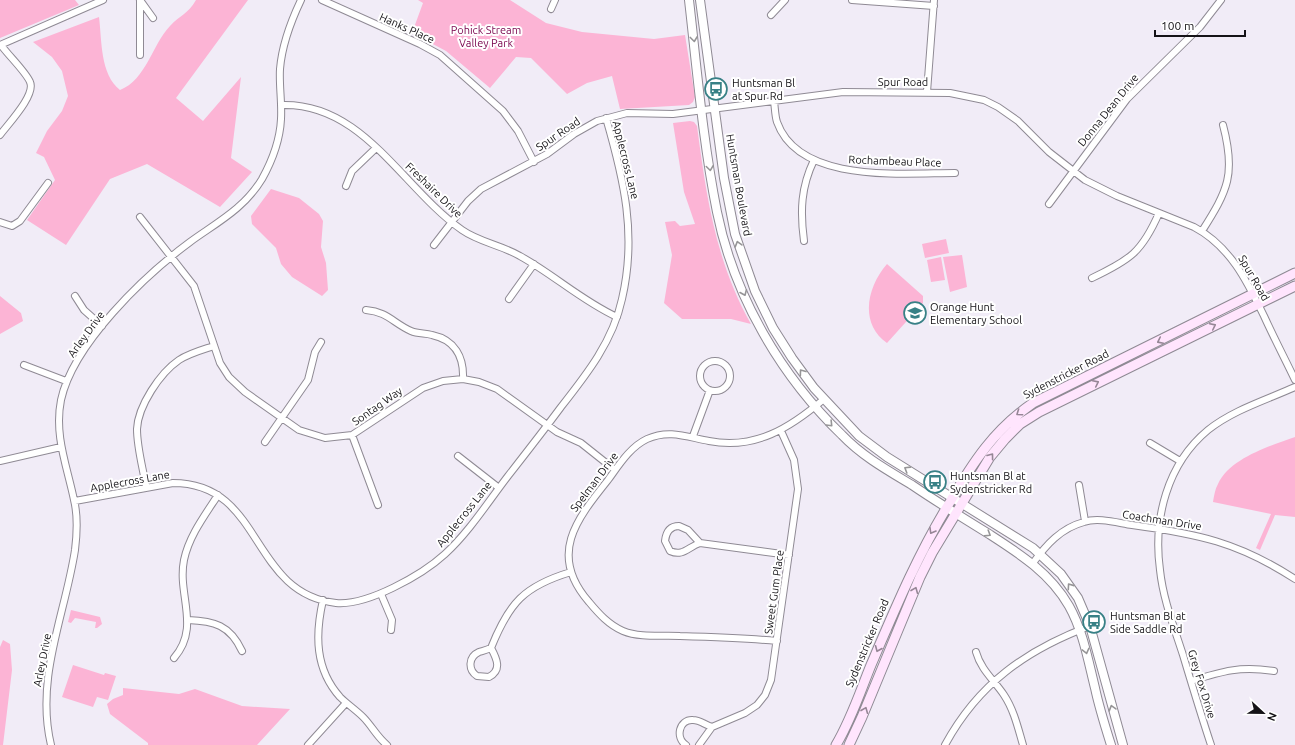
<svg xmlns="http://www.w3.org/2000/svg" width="1295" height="745" font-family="Ubuntu,sans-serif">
	<rect width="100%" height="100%" fill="#f1ecf7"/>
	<!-- green -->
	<path fill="#fcb4d5" d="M0,0h75l4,5 -79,33z
		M196,0h52l-72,98 27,23 38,-44 -10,81 21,14 -32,35 -73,-43 -37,15 -44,66 -39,-25 28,-40 -11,-23 -8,-4 11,-22 15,-20 6,-15 -6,-25 -10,-14 -19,-15 66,-25c3,24 1,57 21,73 26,-10 32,-45 50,-64 10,-11 18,-12 26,-26z
		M418,0h92l36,23 36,9 72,7 31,-4 10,62 -2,5 -4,3 -69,4 -8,-33 -25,7 -20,11 -36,-36 -15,-1 -26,31 -44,-37 -34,-18 11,-30z
		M690,121l4,1 3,4c9,69 19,137 54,198l-20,-5h-49l-18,-16 8,-48 -7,-33 10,-1 5,5 15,-2 -11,-32 -11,-69z
		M271,189l28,9 20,16 4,7 -2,26 5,16 2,27 -6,6 -30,-19 -11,-13 -5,-16 -24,-24 -1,-8z
		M946,239l3,14 -24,5 -3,-14z
		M962,255l5,32 -17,5 -7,-35z
		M941,257l4,23 -14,2 -4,-22z
		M887,264l36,32v7l-36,40c-28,-20 -20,-56 0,-79z
		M0,296l21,17 2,8 -23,13z
		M1295,437v80l-20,-2 -15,35 -4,-2 15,-34 -58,-12c1,-6 2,-13 5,-18 12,-26 52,-38 77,-47z
		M71,610l29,7 2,7 -5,4h-2l1,-6 -21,-4 -4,5 -3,-1z
		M3,640l7,4 2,26 -9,75h-3v-98z
		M73,665l31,10 1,-2 11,3 -8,24 -11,-3 -4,10 -31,-10z
		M123,688l56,6 16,-5 47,17 48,3 -33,36h-109v-2l-38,-29 -3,-10 6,-5 10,-4z"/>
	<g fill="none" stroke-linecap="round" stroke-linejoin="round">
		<!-- minor casing -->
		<g stroke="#8f8a94" stroke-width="8">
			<path id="minor" d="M140,0l13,18
				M322,0l98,44 20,11 63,56 15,20 16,31
				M852,0l82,6
				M551,9l4,-9
				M771,15l14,-15
				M0,45l103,-45
				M140,55v-55
				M927,92l7,-92
				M774,101c1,7 1,15 3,21 22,62 126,51 178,51
				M281,105c82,-3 121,83 181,125 17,12 39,15 58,26 33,18 62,45 97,61
				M0,135c8,-11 36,-40 30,-53 -4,-10 -22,-27 -29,-37
				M346,186l6,-15 24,-23
				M1049,204l78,-105 73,-72 21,-27
				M140,217l54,69 26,77 9,14 16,15 54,38 26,8 27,-3 71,-47 20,-7 20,-2 16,3 18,7 60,43 24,11 34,27
				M0,222l12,4 8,-5 28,-38
				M1202,231c26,-41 34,-57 21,-106
				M804,241c-4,-30 -3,-54 10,-81
				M434,245l34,-44 13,-12 66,-35 27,-20 23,-13 30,-8 46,1 170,-22 107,1 34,7 14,7 20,14 31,31 36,28 32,16 77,31c36,19 53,54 70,89 10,22 21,43 31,64
				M1092,278c38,-18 50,-26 67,-65
				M75,296l9,14 18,16
				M509,299l25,-35
				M366,310c22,2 27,13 45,21 7,3 14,2 21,4 23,5 32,22 31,44
				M700 376a15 15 0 1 1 30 0a15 15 0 1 1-30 0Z
				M24,365l42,16
				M352,435l26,70
				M693,436l17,-46
				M265,442l43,-62 7,-28 6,-10
				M1150,443l30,18
				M458,456l41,32
				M0,461l61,-14
				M1079,485l6,36
				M146,487c-3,-19 -9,-39 -9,-58 1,-23 23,-56 42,-69 11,-7 23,-10 35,-14
				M75,501l98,-18c91,0 76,110 163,120 31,3 86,-28 109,-49 24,-22 43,-52 63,-78 18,-23 36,-46 53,-69 26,-33 52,-66 61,-108 15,-64 2,-119 -16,-181
				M679,526l9,4 12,13c-12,4 -17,14 -30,8l-5,-10c1,-9 5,-15 14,-15z
				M700,543l89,12
				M1033,563c13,-18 28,-35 51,-41 14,-5 34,1 48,3 66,9 106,17 163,54
				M381,594l11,26 -1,10
				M323,600c-8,35 -8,69 17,97 7,7 16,13 23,20 9,9 14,20 24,28
				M188,620c26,1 42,5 54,31
				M777,641c-32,-3 -64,-4 -97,-5 -18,-1 -40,2 -57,-5 -14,-6 -24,-17 -34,-29 -41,-47 -13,-82 19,-122 11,-15 22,-33 39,-41 22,-10 40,-2 62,2 46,9 81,-13 115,-42
				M491,648c6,11 11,22 -2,29l-12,-1c-9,-6 -9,-19 2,-24 3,-1 8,-2 12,-4 18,-45 33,-62 80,-76
				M976,652c5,18 18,28 28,43 10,15 14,33 19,50
				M174,658c27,-31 3,-63 10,-98 5,-24 21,-45 34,-65
				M1191,681c32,-10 49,-15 83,-10
				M51,745c-16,-67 14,-130 24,-195 2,-16 3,-34 -1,-50 -7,-34 -20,-65 -13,-100 12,-56 83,-124 129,-158 26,-19 54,-33 72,-63 10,-18 18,-39 19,-60 1,-17 -2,-34 -1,-50 2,-24 11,-48 21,-69
				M308,745l38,-42
				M686,745c-11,-7 -7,-26 7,-25 7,0 12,5 19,7
				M699,745l13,-18 33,-14 12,-8 8,-10 6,-15 27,-191 -4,-29 -13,-29
				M945,745c33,-61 81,-95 145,-119
				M1211,745c-10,-30 -19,-60 -28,-90 -9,-28 -20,-56 -23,-85 -7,-51 7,-106 48,-140 25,-20 58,-30 87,-43"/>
		</g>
		<!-- tertiary casing -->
		<g stroke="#8f8a94" stroke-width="10">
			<path id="tertiary" d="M689,0c8,70 14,142 28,212 17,84 64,164 125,223 20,21 45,35 70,50 25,17 51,33 77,49 31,20 61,39 80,72 14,25 19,54 26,82 4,19 10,38 16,57
				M700,0l24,178 11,56 20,57 18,37 19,30 22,30 45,48 28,21 146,91 28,26 17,24 12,28 33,119"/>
		</g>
		<!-- secondary casing -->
		<g stroke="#8f8a94" stroke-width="11">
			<path id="secondary" d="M836,745c15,-25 24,-53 35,-80 24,-56 47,-111 79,-163 23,-40 44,-72 83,-99l262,-130
				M849,745l13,-28 58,-140 12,-24 58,-96 15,-18 15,-15 19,-12 256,-126"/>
		</g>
		<!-- minor -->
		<use href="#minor" stroke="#fff" stroke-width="6"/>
		<!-- tertiary -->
		<use href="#tertiary" stroke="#fff" stroke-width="8"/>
		<!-- secondary -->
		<use href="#secondary" stroke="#ffe5fd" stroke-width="9"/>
	</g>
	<!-- one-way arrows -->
	<defs><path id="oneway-chevron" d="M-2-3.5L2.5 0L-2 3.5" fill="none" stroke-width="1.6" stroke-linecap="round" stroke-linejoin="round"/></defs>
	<g stroke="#969597">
		<use href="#oneway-chevron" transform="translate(694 39) rotate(83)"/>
		<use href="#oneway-chevron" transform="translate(710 168) rotate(82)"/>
		<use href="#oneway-chevron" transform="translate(738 244) rotate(-106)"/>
		<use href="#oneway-chevron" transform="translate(744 293) rotate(67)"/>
		<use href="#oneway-chevron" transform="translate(802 372) rotate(-126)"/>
		<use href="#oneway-chevron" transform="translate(830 424) rotate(46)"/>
		<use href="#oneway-chevron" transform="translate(907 469) rotate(-148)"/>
		<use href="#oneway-chevron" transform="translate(988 534) rotate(32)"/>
		<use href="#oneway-chevron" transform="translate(1070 586) rotate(-125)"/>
		<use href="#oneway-chevron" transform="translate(1086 651) rotate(76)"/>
		<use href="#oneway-chevron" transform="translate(1112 708) rotate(-106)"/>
	</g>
	<g stroke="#968696">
		<use href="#oneway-chevron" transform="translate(1213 326) rotate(-26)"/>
		<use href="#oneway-chevron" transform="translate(1160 341) rotate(154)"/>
		<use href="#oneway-chevron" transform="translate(1096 383) rotate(-26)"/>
		<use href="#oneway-chevron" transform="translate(1019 413) rotate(145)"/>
		<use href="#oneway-chevron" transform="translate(991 456) rotate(-53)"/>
		<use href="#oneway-chevron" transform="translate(932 531) rotate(120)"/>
		<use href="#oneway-chevron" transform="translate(915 590) rotate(-68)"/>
		<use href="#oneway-chevron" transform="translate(878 649) rotate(113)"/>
		<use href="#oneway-chevron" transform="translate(865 710) rotate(-68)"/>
	</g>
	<!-- icons -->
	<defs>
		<g id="bus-ring" transform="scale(1.15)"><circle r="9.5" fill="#fff" stroke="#388186" stroke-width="1.5"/><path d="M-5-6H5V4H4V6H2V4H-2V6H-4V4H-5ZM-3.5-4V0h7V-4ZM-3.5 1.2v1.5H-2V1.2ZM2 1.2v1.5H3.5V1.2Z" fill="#388186"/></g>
		<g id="school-ring" transform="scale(1.15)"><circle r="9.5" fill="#fff" stroke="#388186" stroke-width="1.5"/><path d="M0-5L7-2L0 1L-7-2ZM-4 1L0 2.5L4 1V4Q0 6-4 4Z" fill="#388186"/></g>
	</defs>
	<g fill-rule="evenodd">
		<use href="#bus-ring" x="716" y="89"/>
		<use href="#school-ring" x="915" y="313"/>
		<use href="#bus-ring" x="935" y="482"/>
		<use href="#bus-ring" x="1094" y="622"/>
	</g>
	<g text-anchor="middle" stroke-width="4" stroke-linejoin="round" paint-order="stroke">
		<!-- street labels -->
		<g font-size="11" fill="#151317" stroke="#fff">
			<text transform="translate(407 28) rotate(24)" y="4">Hanks Place</text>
			<text x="903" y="86">Spur Road</text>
			<text transform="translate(1108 110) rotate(-51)" y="4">Donna Dean Drive</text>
			<text transform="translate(558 134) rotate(-34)" y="4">Spur Road</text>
			<text transform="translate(626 160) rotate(76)" y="4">Applecross Lane</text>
			<text transform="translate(895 161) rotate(2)" y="4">Rochambeau Place</text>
			<text transform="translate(739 185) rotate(80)" y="4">Huntsman Boulevard</text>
			<text transform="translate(434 190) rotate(44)" y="4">Freshaire Drive</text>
			<text transform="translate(1254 278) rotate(60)" y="4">Spur Road</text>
			<text transform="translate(86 334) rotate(-54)" y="4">Arley Drive</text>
			<text transform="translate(1066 374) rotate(-27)" y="4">Sydenstricker Road</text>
			<text transform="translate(377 406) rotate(-35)" y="4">Sontag Way</text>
			<text transform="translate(130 481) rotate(-10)" y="4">Applecross Lane</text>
			<text transform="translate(594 482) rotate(-53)" y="4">Spelman Drive</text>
			<text transform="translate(464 514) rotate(-51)" y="4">Applecross Lane</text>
			<text transform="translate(1162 520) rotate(9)" y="4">Coachman Drive</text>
			<text transform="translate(774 592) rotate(-82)" y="4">Sweet Gum Place</text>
			<text transform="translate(867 643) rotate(-67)" y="4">Sydenstricker Road</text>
			<text transform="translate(42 660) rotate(-79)" y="4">Arley Drive</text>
			<text transform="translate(1202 684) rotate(73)" y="4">Grey Fox Drive</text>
		</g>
		<!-- park labels -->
		<g font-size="11" fill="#7a074f" stroke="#fff">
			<text x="486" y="34">Pohick Stream<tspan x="486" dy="13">Valley Park</tspan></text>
		</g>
		<!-- poi labels -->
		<g font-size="11" fill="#151317" stroke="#fff" text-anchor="start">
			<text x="732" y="87">Huntsman Bl<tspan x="732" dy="13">at Spur Rd</tspan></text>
			<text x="930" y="311">Orange Hunt<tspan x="930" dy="13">Elementary School</tspan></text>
			<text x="950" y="480">Huntsman Bl at<tspan x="950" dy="13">Sydenstricker Rd</tspan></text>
			<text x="1110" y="620">Huntsman Bl at<tspan x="1110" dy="13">Side Saddle Rd</tspan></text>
		</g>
	</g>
	<!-- north arrow -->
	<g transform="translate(1263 713) rotate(112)" stroke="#ffffff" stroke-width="3" paint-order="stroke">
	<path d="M0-3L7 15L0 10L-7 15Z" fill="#151317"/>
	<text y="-6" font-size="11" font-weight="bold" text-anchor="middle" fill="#151317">N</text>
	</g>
	<!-- scale -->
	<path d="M1155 30v6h90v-6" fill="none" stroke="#151317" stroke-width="2"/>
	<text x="1161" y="30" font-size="12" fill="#151317" stroke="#ffffff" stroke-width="3" paint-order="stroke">100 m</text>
</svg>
